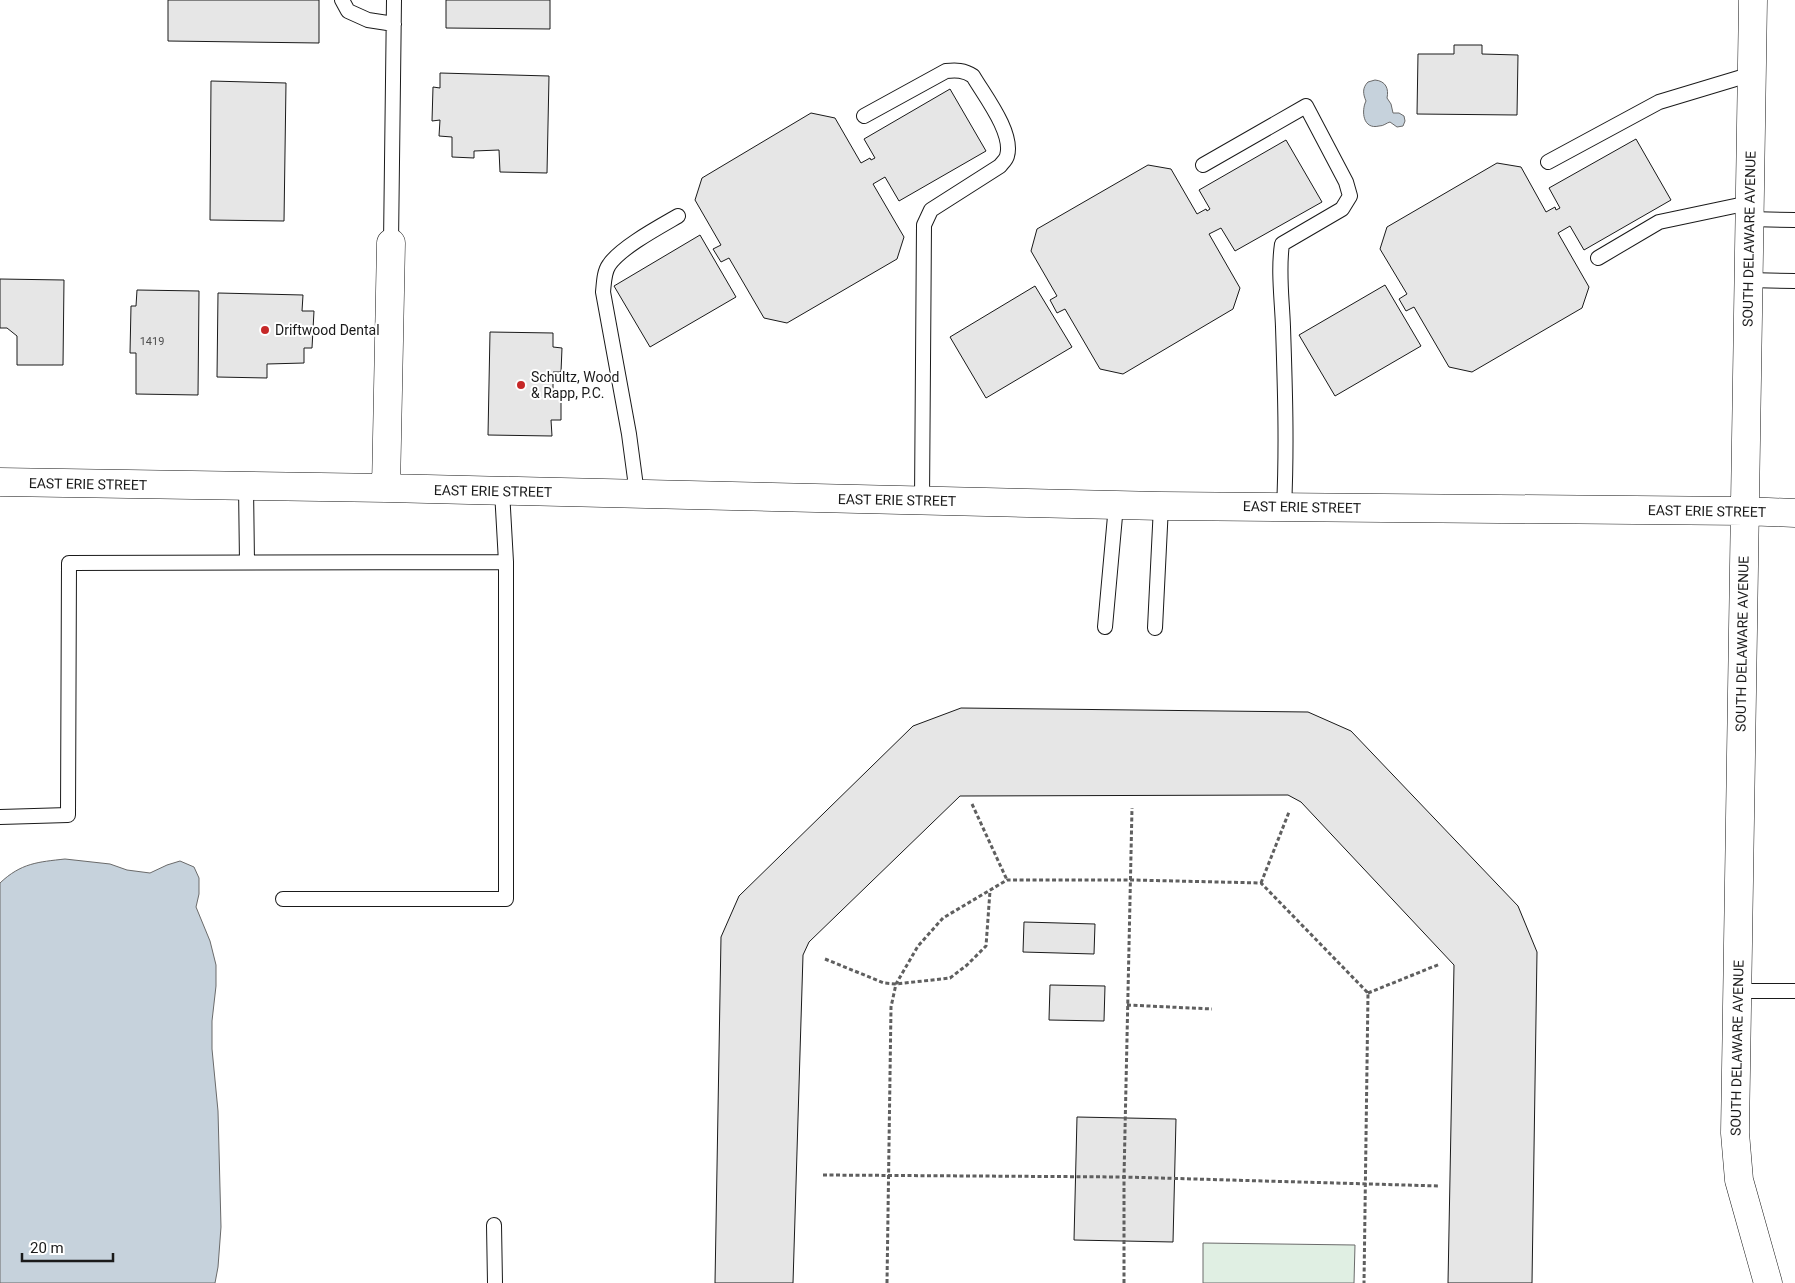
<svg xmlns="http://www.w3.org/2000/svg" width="1795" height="1283" font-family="Roboto,sans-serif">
	<rect width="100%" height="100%" fill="#fff"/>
	<!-- green -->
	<path fill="#e0efe3" stroke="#6a6a6a" d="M1203,1243l152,2 -1,38h-151z"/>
	<!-- water -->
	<path fill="#c6d2dc" stroke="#6a6a6a" d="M1375,80c11,1 14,9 12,18l4,6 2,9h6l5,3 1,5 -2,5 -6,1 -7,-5c-4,1 -6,4 -11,4 -16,4 -18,-15 -13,-25 -3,-7 -4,-13 2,-19z
		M65,859l45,5 17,6 23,3 17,-8 13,-4 14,6 5,11v16l-3,13 14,34 6,24v21l-4,35v28l6,62 3,116 -3,40 -3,16h-215v-400c21,-20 38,-21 65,-24z"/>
	<!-- building -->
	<path fill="#e6e6e6" stroke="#1a1a1a" d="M168,0h151v43l-151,-2z
		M446,0h104v29l-104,-1z
		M1454,45h28v9l36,1 -1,60 -100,-1 1,-60h36z
		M440,73l109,3 -2,97 -47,-1 -1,-22 -25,1v7l-22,-1v-20l-13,-1 1,-16 -8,1 1,-34 7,1z
		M211,81l75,2 -2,138 -74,-1z
		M950,89l36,62 -87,50 -14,-24 -12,7 31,53 -7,22 -110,64 -23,-5 -35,-60 -8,4 -8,-13 8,-4 -26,-45 7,-22 109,-65 24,5 26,45 9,-5 1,2 4,-2 -11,-19z
		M1636,139l35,61 -87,50 -14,-24 -12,7 31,54 -7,21 -110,64 -23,-5 -35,-60 -8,4 -7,-12 8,-5 -27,-45 7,-22 110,-64 24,4 25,45 9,-5 1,3 4,-2 -11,-20z
		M1286,140l36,62 -87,49 -14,-23 -12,6 31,54 -7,21 -110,65 -23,-5 -35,-60 -8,4 -7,-13 7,-4 -26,-45 6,-22 111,-64 23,4 26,45 9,-5 1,2 3,-2 -11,-19z
		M700,235l36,62 -86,50 -36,-61z
		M0,279l64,1 -1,85h-46v-29l-10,-8h-7z
		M1385,285l36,61 -86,50 -36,-61z
		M1035,286l37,61 -86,51 -36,-61z
		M137,290l62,1 -1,104 -62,-1v-41h-6l1,-47h5z
		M218,293l85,2 -1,16h12l-2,37h-8v15l-37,1v14l-50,-1z
		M490,332l63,1v14l9,1 -1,24h-8v26l8,1v21h-10l1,16 -64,-1z
		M961,708l347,4 43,19 167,175 19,46 -5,331h-84l6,-318 -153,-163 -13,-7 -328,1 -151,146 -6,13 -10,328h-78l6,-346 18,-41 174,-170z
		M1024,922l71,2 -1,30 -71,-2z
		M1050,985l55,1 -1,35 -55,-1z
		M1077,1117l99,2 -3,123 -99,-2z"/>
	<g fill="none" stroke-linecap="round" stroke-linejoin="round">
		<!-- service casing -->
		<g stroke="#1a1a1a" stroke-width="16">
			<path id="service" d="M342,0l6,11 20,9 26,4
				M864,116l82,-45c10,-1 18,-1 27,5 11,19 41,57 34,80 -1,4 -5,7 -7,10l-69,44 -7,15 -2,275
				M1548,162l111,-60 93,-28
				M1203,165l103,-59 40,76 4,14 -8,13 -60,35c-4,27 0,55 1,83 2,60 4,120 1,180
				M1749,219l46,1
				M391,243l3,-243
				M1598,258l61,-36 90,-19
				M1748,280l47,1
				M246,486l1,76
				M637,494l-8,-60 -26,-142c1,-9 1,-20 6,-27 11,-17 50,-38 69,-49
				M1105,627l11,-122
				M1155,628l6,-122
				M0,817l68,-2 1,-252 437,-1
				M283,899h223v-337l-4,-71
				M1737,991h58
				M494,1225l1,58"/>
		</g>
		<!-- minor casing -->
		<g stroke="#1a1a1a" stroke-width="29">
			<path id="minor" d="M1753,0l-18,1133 4,47 29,103
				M0,482l386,6 775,18 583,5 51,2
				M386,488l5,-245"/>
		</g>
		<!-- path -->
		<path stroke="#5f5f5f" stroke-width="3" stroke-dasharray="4 2.5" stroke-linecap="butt" d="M972,804l35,76
			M1261,883l28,-71
			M825,959l59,24 12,1 54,-6 17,-13 19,-19 4,-55
			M1368,993l72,-29
			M1127,1005l85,4
			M823,1175l301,2 8,-369
			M887,1283l4,-276 5,-23 22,-38 25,-28 64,-38h125l129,3 107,110 -4,290
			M1124,1283v-106l316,9"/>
		<!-- service -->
		<use href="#service" stroke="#fff" stroke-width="14"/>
		<!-- minor -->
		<use href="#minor" stroke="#fff" stroke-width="28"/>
	</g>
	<!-- markers -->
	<g fill="#c62828" stroke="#fff" stroke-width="2">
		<circle cx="265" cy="330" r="5"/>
		<circle cx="521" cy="385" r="5"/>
	</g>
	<g text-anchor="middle" stroke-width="4" stroke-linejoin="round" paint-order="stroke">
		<!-- number labels -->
		<g font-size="11" fill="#4d4d4d">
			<text x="152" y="345">1419</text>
		</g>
		<!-- street labels -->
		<g font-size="14" fill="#1a1a1a" stroke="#fff">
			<text transform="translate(1749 239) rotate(-89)" y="5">SOUTH DELAWARE AVENUE</text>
			<text transform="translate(88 484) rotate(1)" y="5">EAST ERIE STREET</text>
			<text transform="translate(493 491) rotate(1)" y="5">EAST ERIE STREET</text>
			<text transform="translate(897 500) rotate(1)" y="5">EAST ERIE STREET</text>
			<text transform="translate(1302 507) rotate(1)" y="5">EAST ERIE STREET</text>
			<text transform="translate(1707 511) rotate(1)" y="5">EAST ERIE STREET</text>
			<text transform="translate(1742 644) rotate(-89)" y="5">SOUTH DELAWARE AVENUE</text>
			<text transform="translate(1737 1048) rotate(-89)" y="5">SOUTH DELAWARE AVENUE</text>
		</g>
		<!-- poi labels -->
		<g font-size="14" fill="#1a1a1a" stroke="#fff" text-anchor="start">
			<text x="275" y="335">Driftwood Dental</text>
			<text x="531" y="382">Schultz, Wood<tspan x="531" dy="16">&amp; Rapp, P.C.</tspan></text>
		</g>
	</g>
	<!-- scale -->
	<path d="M22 1253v8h91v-8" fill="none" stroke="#1a1a1a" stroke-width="2.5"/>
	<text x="30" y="1253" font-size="15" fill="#1a1a1a" stroke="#ffffff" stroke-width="4" paint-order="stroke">20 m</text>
</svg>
